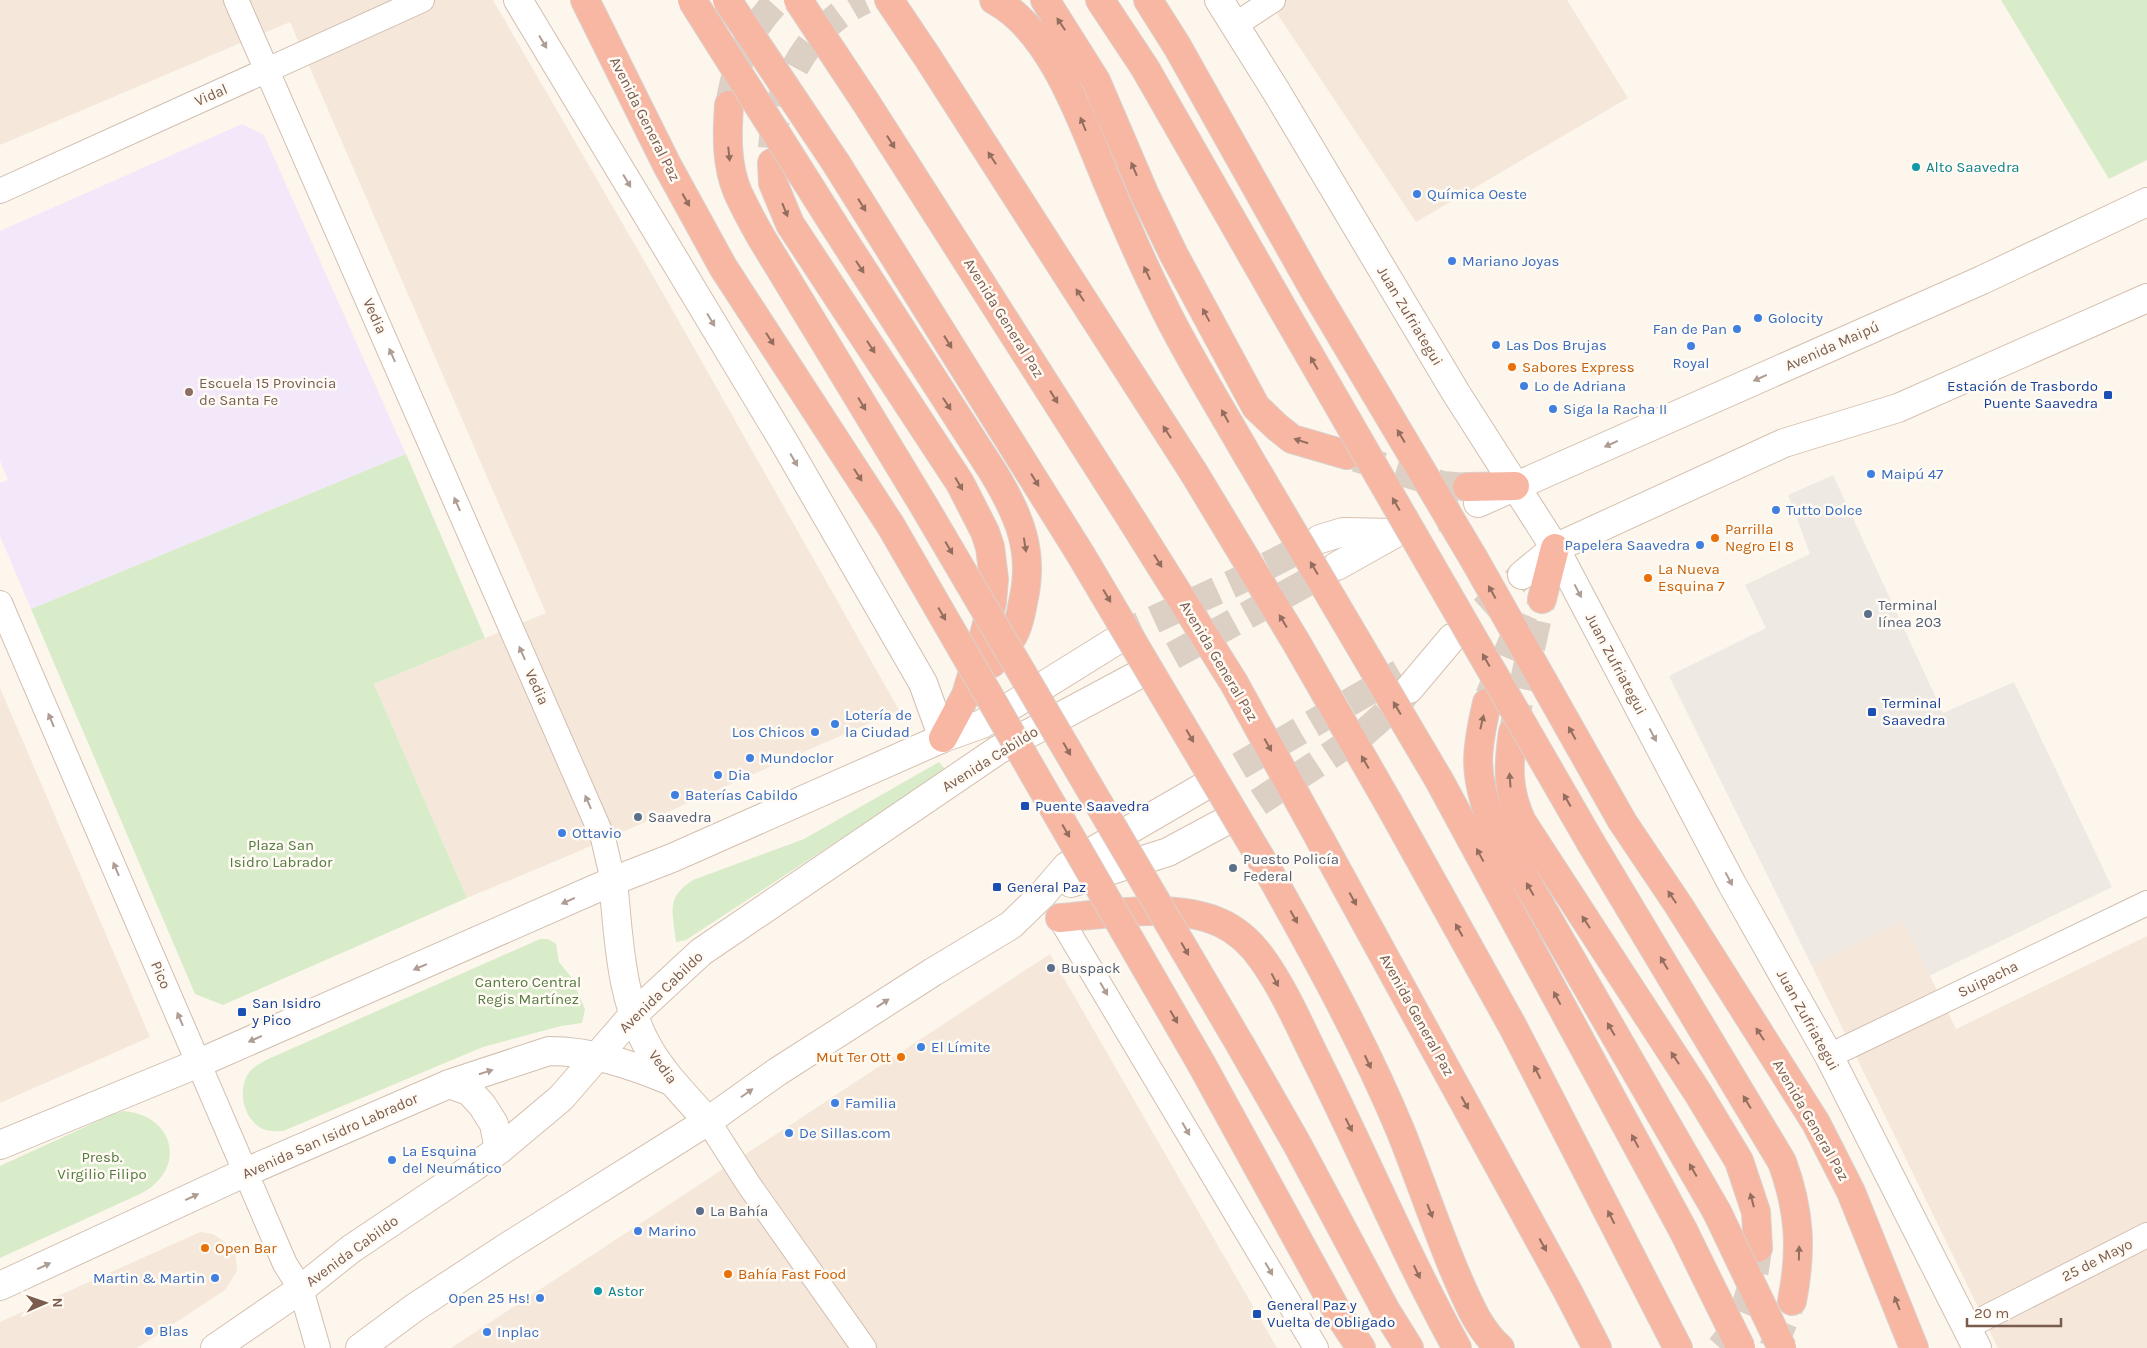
<svg xmlns="http://www.w3.org/2000/svg" width="2147" height="1348" font-family="Karla,sans-serif">
	<rect width="100%" height="100%" fill="#fdf6ec"/>
	<!-- residential -->
	<path fill="#f5e8da" d="M0,0h493l175,302 231,408 -324,143 -108,45 -93,-214 172,-71 -256,-591 -290,123z
		M1268,0h299l61,98 -212,124z
		M0,688l150,349 -150,66z
		M1903,921l53,108 191,-93v412h-149l-186,-382z
		M1050,954l227,394h-826z
		M200,1232l13,2 22,15 2,22 -12,19 -88,58h-137v-26z"/>
	<!-- industrial -->
	<path fill="#efe9e4" d="M1833,475l110,238 71,-31 98,205 -183,89 -26,-55 -91,45 -143,-290 97,-48 -21,-43 65,-31 -22,-59z"/>
	<!-- education -->
	<path fill="#f3e8fa" d="M242,124l22,11 142,319 -375,155 -31,-73v-53l8,-3 -8,-20v-229z"/>
	<!-- green -->
	<path fill="#d8ecc9" d="M2001,0h146v160l-38,19z
		M406,454l79,184 -111,46 93,214 -244,107 -28,-11 -164,-385z
		M939,762l7,8 -260,170 -10,2c-3,-30 -11,-44 17,-62l111,-41z
		M540,939h8l8,5 3,18 12,15 14,32 -3,14 -21,3 -78,21 -200,84c-7,0 -14,1 -20,-2 -19,-9 -26,-37 -15,-55 3,-6 12,-10 18,-14z
		M124,1111c51,5 63,57 18,82l-142,65v-92l111,-51z"/>
	<g fill="none" stroke-linecap="round" stroke-linejoin="round">
		<!-- secondary-tunnel -->
		<path stroke="#dcd0c4" stroke-width="28" stroke-dasharray="28 14" stroke-linecap="butt" d="M1395,533l83,-30
			M1452,638l70,-63
			M1117,640l23,-14 96,-44 84,-43
			M1136,676l201,-110
			M1203,787l197,-114
			M1222,823l20,-10 122,-80 37,-33 8,-11"/>
		<!-- motorway-tunnel -->
		<path stroke="#dcd0c4" stroke-width="28" stroke-dasharray="28 14" stroke-linecap="butt" d="M729,105c9,-46 16,-70 49,-105
			M772,148c4,-61 36,-122 93,-148
			M1356,458l87,27 24,2
			M1489,696l35,-82
			M1513,730l29,-131
			M1720,1348c25,-28 34,-63 38,-100
			M1773,1348l19,-47"/>
		<!-- minor casing -->
		<g stroke="#d1beb0" stroke-width="26">
			<path id="minor" d="M236,0l367,838 10,43
				M1235,25l38,-25
				M0,191l422,-191
				M0,603l285,661 16,25 17,59
				M1060,918l256,430
				M1829,1056l318,-153
				M708,1121l41,64 115,163
				M1967,1327l180,-92"/>
		</g>
		<!-- tertiary casing -->
		<g stroke="#d1beb0" stroke-width="30">
			<path id="tertiary" d="M518,0l266,442 139,241 20,55
				M1219,0l57,91 180,302 99,155 177,336 97,172 148,292
				M0,1145l199,-82 414,-182
				M0,1286l246,-114 203,-88 100,-33c43,0 83,14 122,30"/>
		</g>
		<!-- secondary casing -->
		<g stroke="#d6c0b0" stroke-width="30">
			<path id="secondary" d="M1478,503l504,-223 165,-78
				M1320,539l23,-7 52,1
				M1337,566l57,-32
				M1522,575l33,-27 229,-105 114,-35 249,-110
				M1409,689l43,-51
				M1071,883l97,-31 54,-29
				M449,1084l20,7 13,14 12,19 5,26
				M708,1121c-20,-22 -41,-43 -57,-69 -31,-50 -32,-114 -38,-171l59,-23 271,-120 39,-14 135,-84
				M215,1348l86,-59 50,-40 148,-99 62,-52 72,-83 68,-63 297,-202 138,-74
				M360,1348l54,-40 93,-61 201,-126 69,-49 156,-100 78,-47 31,-30 25,-29 136,-79"/>
		</g>
		<!-- motorway casing -->
		<g stroke="#dad1cd" stroke-width="30">
			<path id="motorway" d="M585,0l82,165 56,102 168,259
				M889,0l39,58 266,415
				M994,0c59,31 90,127 115,186 17,40 34,79 53,117 25,52 58,104 87,155
				M1045,0l51,81 48,112 30,62 82,152 21,20 15,12 55,16
				M1100,0l45,68 135,236
				M1148,0l29,46 136,242
				M865,101l267,419
				M729,105c-2,30 -3,60 9,88 7,15 15,30 23,44l163,269
				M772,163l1,20 17,41 170,259 25,49 5,15 4,32 -2,23 -6,26 -20,67 -23,43
				M836,163l245,392
				M834,225l159,247c26,43 42,79 30,130 -2,12 -5,27 -12,37 -5,8 -13,16 -19,24
				M1467,487l48,-1
				M1542,599l13,-51
				M1487,703c-11,47 -14,70 4,117l226,392
				M1513,732c-5,34 -6,58 9,90l176,271 41,68 17,51 2,36
				M1439,780l244,450
				M1389,804l124,223 165,321
				M1622,821l57,85 137,217 35,69 63,156
				M1321,841l246,449 30,58
				M1591,843l191,319c18,49 20,88 10,139
				M1270,874c47,84 94,169 131,258 18,45 34,92 53,138 12,27 23,58 46,78
				M1060,918c48,-4 116,-16 161,5 17,8 31,21 42,37 22,31 38,69 55,103 47,94 88,193 139,285
				M1241,1046l56,98 89,167 23,37
				M1202,1065l137,250 22,33"/>
		</g>
		<!-- minor -->
		<use href="#minor" stroke="#fff" stroke-width="24"/>
		<!-- tertiary -->
		<use href="#tertiary" stroke="#fff" stroke-width="28"/>
		<!-- secondary -->
		<use href="#secondary" stroke="#fff" stroke-width="28"/>
		<!-- motorway -->
		<use href="#motorway" stroke="#f7b7a3" stroke-width="28"/>
		<!-- motorway-bridge casing -->
		<g stroke="#dad1cd" stroke-width="30" stroke-linecap="butt">
			<path id="motorway-bridge" d="M692,0l142,225
				M727,0l109,163
				M798,0l67,101
				M1313,288l161,271 148,262
				M1280,304l311,539
				M1249,458l190,322
				M1194,473l102,169 93,162
				M924,506l317,540
				M1132,520l102,163 87,158
				M891,526l311,539
				M1081,555l189,319
				M1717,1212l65,136
				M1683,1230l58,118"/>
		</g>
		<!-- motorway-bridge -->
		<use href="#motorway-bridge" stroke="#f7b7a3" stroke-width="28"/>
	</g>
	<!-- one-way arrows -->
	<defs><path id="oneway-solid" d="M-6-.8H1V-3.2L6.5 0L1 3.2V.8H-6Z" transform="scale(1.25)"/></defs>
	<g fill="#936e5e">
		<use href="#oneway-solid" transform="translate(1061 24) rotate(-124)"/>
		<use href="#oneway-solid" transform="translate(1083 124) rotate(-112)"/>
		<use href="#oneway-solid" transform="translate(891 142) rotate(58)"/>
		<use href="#oneway-solid" transform="translate(729 154) rotate(84)"/>
		<use href="#oneway-solid" transform="translate(992 158) rotate(-123)"/>
		<use href="#oneway-solid" transform="translate(1134 169) rotate(-113)"/>
		<use href="#oneway-solid" transform="translate(686 200) rotate(61)"/>
		<use href="#oneway-solid" transform="translate(862 205) rotate(58)"/>
		<use href="#oneway-solid" transform="translate(785 210) rotate(68)"/>
		<use href="#oneway-solid" transform="translate(860 267) rotate(57)"/>
		<use href="#oneway-solid" transform="translate(1147 273) rotate(-115)"/>
		<use href="#oneway-solid" transform="translate(1080 295) rotate(-123)"/>
		<use href="#oneway-solid" transform="translate(1206 315) rotate(-118)"/>
		<use href="#oneway-solid" transform="translate(770 339) rotate(57)"/>
		<use href="#oneway-solid" transform="translate(948 342) rotate(58)"/>
		<use href="#oneway-solid" transform="translate(871 347) rotate(57)"/>
		<use href="#oneway-solid" transform="translate(1314 363) rotate(-120)"/>
		<use href="#oneway-solid" transform="translate(1054 397) rotate(58)"/>
		<use href="#oneway-solid" transform="translate(862 404) rotate(59)"/>
		<use href="#oneway-solid" transform="translate(947 404) rotate(57)"/>
		<use href="#oneway-solid" transform="translate(1225 416) rotate(-119)"/>
		<use href="#oneway-solid" transform="translate(1167 432) rotate(-123)"/>
		<use href="#oneway-solid" transform="translate(1401 436) rotate(-121)"/>
		<use href="#oneway-solid" transform="translate(1301 441) rotate(-162)"/>
		<use href="#oneway-solid" transform="translate(858 475) rotate(57)"/>
		<use href="#oneway-solid" transform="translate(1035 480) rotate(58)"/>
		<use href="#oneway-solid" transform="translate(959 484) rotate(60)"/>
		<use href="#oneway-solid" transform="translate(1396 504) rotate(-120)"/>
		<use href="#oneway-solid" transform="translate(1025 545) rotate(81)"/>
		<use href="#oneway-solid" transform="translate(949 548) rotate(60)"/>
		<use href="#oneway-solid" transform="translate(1158 561) rotate(58)"/>
		<use href="#oneway-solid" transform="translate(1314 568) rotate(-121)"/>
		<use href="#oneway-solid" transform="translate(1492 592) rotate(-119)"/>
		<use href="#oneway-solid" transform="translate(1107 596) rotate(59)"/>
		<use href="#oneway-solid" transform="translate(942 614) rotate(60)"/>
		<use href="#oneway-solid" transform="translate(1283 621) rotate(-121)"/>
		<use href="#oneway-solid" transform="translate(1486 660) rotate(-120)"/>
		<use href="#oneway-solid" transform="translate(1397 708) rotate(-121)"/>
		<use href="#oneway-solid" transform="translate(1482 722) rotate(-77)"/>
		<use href="#oneway-solid" transform="translate(1572 733) rotate(-119)"/>
		<use href="#oneway-solid" transform="translate(1190 736) rotate(60)"/>
		<use href="#oneway-solid" transform="translate(1268 745) rotate(61)"/>
		<use href="#oneway-solid" transform="translate(1067 749) rotate(60)"/>
		<use href="#oneway-solid" transform="translate(1365 762) rotate(-120)"/>
		<use href="#oneway-solid" transform="translate(1510 780) rotate(-94)"/>
		<use href="#oneway-solid" transform="translate(1567 800) rotate(-120)"/>
		<use href="#oneway-solid" transform="translate(1066 831) rotate(60)"/>
		<use href="#oneway-solid" transform="translate(1480 855) rotate(-118)"/>
		<use href="#oneway-solid" transform="translate(1530 889) rotate(-120)"/>
		<use href="#oneway-solid" transform="translate(1672 897) rotate(-124)"/>
		<use href="#oneway-solid" transform="translate(1353 899) rotate(61)"/>
		<use href="#oneway-solid" transform="translate(1294 917) rotate(61)"/>
		<use href="#oneway-solid" transform="translate(1586 922) rotate(-123)"/>
		<use href="#oneway-solid" transform="translate(1459 930) rotate(-119)"/>
		<use href="#oneway-solid" transform="translate(1185 949) rotate(60)"/>
		<use href="#oneway-solid" transform="translate(1664 963) rotate(-121)"/>
		<use href="#oneway-solid" transform="translate(1275 980) rotate(62)"/>
		<use href="#oneway-solid" transform="translate(1557 998) rotate(-118)"/>
		<use href="#oneway-solid" transform="translate(1174 1017) rotate(60)"/>
		<use href="#oneway-solid" transform="translate(1611 1029) rotate(-120)"/>
		<use href="#oneway-solid" transform="translate(1760 1034) rotate(-123)"/>
		<use href="#oneway-solid" transform="translate(1675 1058) rotate(-123)"/>
		<use href="#oneway-solid" transform="translate(1368 1062) rotate(65)"/>
		<use href="#oneway-solid" transform="translate(1537 1072) rotate(-117)"/>
		<use href="#oneway-solid" transform="translate(1747 1102) rotate(-121)"/>
		<use href="#oneway-solid" transform="translate(1465 1103) rotate(61)"/>
		<use href="#oneway-solid" transform="translate(1349 1125) rotate(63)"/>
		<use href="#oneway-solid" transform="translate(1635 1141) rotate(-118)"/>
		<use href="#oneway-solid" transform="translate(1693 1170) rotate(-120)"/>
		<use href="#oneway-solid" transform="translate(1752 1200) rotate(-105)"/>
		<use href="#oneway-solid" transform="translate(1430 1211) rotate(69)"/>
		<use href="#oneway-solid" transform="translate(1611 1217) rotate(-117)"/>
		<use href="#oneway-solid" transform="translate(1543 1245) rotate(61)"/>
		<use href="#oneway-solid" transform="translate(1799 1253) rotate(-89)"/>
		<use href="#oneway-solid" transform="translate(1417 1272) rotate(65)"/>
		<use href="#oneway-solid" transform="translate(1897 1303) rotate(-111)"/>
	</g>
	<g fill="#af9d94">
		<use href="#oneway-solid" transform="translate(543 42) rotate(59)"/>
		<use href="#oneway-solid" transform="translate(627 181) rotate(59)"/>
		<use href="#oneway-solid" transform="translate(711 320) rotate(59)"/>
		<use href="#oneway-solid" transform="translate(392 355) rotate(-114)"/>
		<use href="#oneway-solid" transform="translate(1760 378) rotate(156)"/>
		<use href="#oneway-solid" transform="translate(1611 444) rotate(156)"/>
		<use href="#oneway-solid" transform="translate(794 460) rotate(60)"/>
		<use href="#oneway-solid" transform="translate(457 504) rotate(-114)"/>
		<use href="#oneway-solid" transform="translate(1578 591) rotate(62)"/>
		<use href="#oneway-solid" transform="translate(522 653) rotate(-114)"/>
		<use href="#oneway-solid" transform="translate(51 720) rotate(-113)"/>
		<use href="#oneway-solid" transform="translate(1653 735) rotate(62)"/>
		<use href="#oneway-solid" transform="translate(588 802) rotate(-114)"/>
		<use href="#oneway-solid" transform="translate(116 869) rotate(-113)"/>
		<use href="#oneway-solid" transform="translate(1729 879) rotate(62)"/>
		<use href="#oneway-solid" transform="translate(568 901) rotate(156)"/>
		<use href="#oneway-solid" transform="translate(420 967) rotate(157)"/>
		<use href="#oneway-solid" transform="translate(1104 989) rotate(60)"/>
		<use href="#oneway-solid" transform="translate(883 1003) rotate(-33)"/>
		<use href="#oneway-solid" transform="translate(180 1019) rotate(-113)"/>
		<use href="#oneway-solid" transform="translate(255 1039) rotate(156)"/>
		<use href="#oneway-solid" transform="translate(486 1072) rotate(-18)"/>
		<use href="#oneway-solid" transform="translate(747 1093) rotate(-35)"/>
		<use href="#oneway-solid" transform="translate(1186 1129) rotate(60)"/>
		<use href="#oneway-solid" transform="translate(192 1197) rotate(-25)"/>
		<use href="#oneway-solid" transform="translate(44 1266) rotate(-25)"/>
		<use href="#oneway-solid" transform="translate(1269 1269) rotate(60)"/>
	</g>
	<!-- markers -->
	<g fill="#0f9aa8" stroke="#fffaf3" stroke-width="2">
		<circle cx="1916" cy="167" r="5"/>
		<circle cx="598" cy="1291" r="5"/>
	</g>
	<g fill="#3f7fe0" stroke="#fffaf3" stroke-width="2">
		<circle cx="1417" cy="194" r="5"/>
		<circle cx="1452" cy="261" r="5"/>
		<circle cx="1758" cy="318" r="5"/>
		<circle cx="1737" cy="329" r="5"/>
		<circle cx="1496" cy="345" r="5"/>
		<circle cx="1691" cy="346" r="5"/>
		<circle cx="1524" cy="386" r="5"/>
		<circle cx="1553" cy="409" r="5"/>
		<circle cx="1871" cy="474" r="5"/>
		<circle cx="1776" cy="510" r="5"/>
		<circle cx="1700" cy="545" r="5"/>
		<circle cx="835" cy="724" r="5"/>
		<circle cx="815" cy="732" r="5"/>
		<circle cx="750" cy="758" r="5"/>
		<circle cx="718" cy="775" r="5"/>
		<circle cx="675" cy="795" r="5"/>
		<circle cx="562" cy="833" r="5"/>
		<circle cx="921" cy="1047" r="5"/>
		<circle cx="835" cy="1103" r="5"/>
		<circle cx="789" cy="1133" r="5"/>
		<circle cx="392" cy="1160" r="5"/>
		<circle cx="638" cy="1231" r="5"/>
		<circle cx="215" cy="1278" r="5"/>
		<circle cx="540" cy="1298" r="5"/>
		<circle cx="149" cy="1331" r="5"/>
		<circle cx="487" cy="1332" r="5"/>
	</g>
	<g fill="#e8710a" stroke="#fffaf3" stroke-width="2">
		<circle cx="1512" cy="367" r="5"/>
		<circle cx="1715" cy="538" r="5"/>
		<circle cx="1648" cy="578" r="5"/>
		<circle cx="901" cy="1057" r="5"/>
		<circle cx="205" cy="1248" r="5"/>
		<circle cx="728" cy="1274" r="5"/>
	</g>
	<circle fill="#8d6e63" stroke="#fffaf3" stroke-width="2" cx="189" cy="392" r="5"/>
	<g fill="#1a4fb4" stroke="#fffaf3" stroke-width="2">
		<rect x="2103" y="390" width="10" height="10" rx="2.5"/>
		<rect x="1867" y="707" width="10" height="10" rx="2.5"/>
		<rect x="1020" y="801" width="10" height="10" rx="2.5"/>
		<rect x="992" y="882" width="10" height="10" rx="2.5"/>
		<rect x="237" y="1007" width="10" height="10" rx="2.5"/>
		<rect x="1252" y="1309" width="10" height="10" rx="2.5"/>
	</g>
	<g fill="#5c6f8a" stroke="#fffaf3" stroke-width="2">
		<circle cx="1868" cy="614" r="5"/>
		<circle cx="638" cy="817" r="5"/>
		<circle cx="1233" cy="868" r="5"/>
		<circle cx="1051" cy="968" r="5"/>
		<circle cx="700" cy="1211" r="5"/>
	</g>
	<g text-anchor="middle" stroke-width="5" stroke-linejoin="round" paint-order="stroke">
		<!-- street labels -->
		<g font-size="15" fill="#7a5c4d" stroke="#fffaf3">
			<text transform="translate(211 95) rotate(-24)" y="5">Vidal</text>
			<text transform="translate(645 119) rotate(63)" y="5">Avenida General Paz</text>
			<text transform="translate(375 316) rotate(66)" y="5">Vedia</text>
			<text transform="translate(1410 316) rotate(59)" y="5">Juan Zufriategui</text>
			<text transform="translate(1004 318) rotate(58)" y="5">Avenida General Paz</text>
			<text transform="translate(1832 346) rotate(-24)" y="5">Avenida Maipú</text>
			<text transform="translate(1219 661) rotate(59)" y="5">Avenida General Paz</text>
			<text transform="translate(1616 664) rotate(62)" y="5">Juan Zufriategui</text>
			<text transform="translate(537 687) rotate(66)" y="5">Vedia</text>
			<text transform="translate(990 759) rotate(-32)" y="5">Avenida Cabildo</text>
			<text transform="translate(161 975) rotate(67)" y="5">Pico</text>
			<text transform="translate(1988 979) rotate(-26)" y="5">Suipacha</text>
			<text transform="translate(661 992) rotate(-44)" y="5">Avenida Cabildo</text>
			<text transform="translate(1417 1015) rotate(61)" y="5">Avenida General Paz</text>
			<text transform="translate(1808 1020) rotate(61)" y="5">Juan Zufriategui</text>
			<text transform="translate(663 1067) rotate(54)" y="5">Vedia</text>
			<text transform="translate(1811 1120) rotate(60)" y="5">Avenida General Paz</text>
			<text transform="translate(330 1136) rotate(-24)" y="5">Avenida San Isidro Labrador</text>
			<text transform="translate(352 1251) rotate(-36)" y="5">Avenida Cabildo</text>
			<text transform="translate(2097 1260) rotate(-27)" y="5">25 de Mayo</text>
		</g>
		<!-- culture labels -->
		<g font-size="15" fill="#0d838f" stroke="#fffaf3" text-anchor="start">
			<text x="1926" y="172">Alto Saavedra</text>
			<text x="608" y="1296">Astor</text>
		</g>
		<!-- shop labels -->
		<g font-size="15" fill="#366cbe" stroke="#fffaf3" text-anchor="start">
			<text x="1427" y="199">Química Oeste</text>
			<text x="1462" y="266">Mariano Joyas</text>
			<text x="1768" y="323">Golocity</text>
			<text x="1727" y="334" text-anchor="end">Fan de Pan</text>
			<text x="1506" y="350">Las Dos Brujas</text>
			<text x="1691" y="368" text-anchor="middle">Royal</text>
			<text x="1534" y="391">Lo de Adriana</text>
			<text x="1563" y="414">Siga la Racha II</text>
			<text x="1881" y="479">Maipú 47</text>
			<text x="1786" y="515">Tutto Dolce</text>
			<text x="1690" y="550" text-anchor="end">Papelera Saavedra</text>
			<text x="845" y="720">Lotería de<tspan x="845" dy="17">la Ciudad</tspan></text>
			<text x="805" y="737" text-anchor="end">Los Chicos</text>
			<text x="760" y="763">Mundoclor</text>
			<text x="728" y="780">Dia</text>
			<text x="685" y="800">Baterías Cabildo</text>
			<text x="572" y="838">Ottavio</text>
			<text x="931" y="1052">El Límite</text>
			<text x="845" y="1108">Familia</text>
			<text x="799" y="1138">De Sillas.com</text>
			<text x="402" y="1156">La Esquina<tspan x="402" dy="17">del Neumático</tspan></text>
			<text x="648" y="1236">Marino</text>
			<text x="205" y="1283" text-anchor="end">Martin &amp; Martin</text>
			<text x="530" y="1303" text-anchor="end">Open 25 Hs!</text>
			<text x="159" y="1336">Blas</text>
			<text x="497" y="1337">Inplac</text>
		</g>
		<!-- food labels -->
		<g font-size="15" fill="#c56008" stroke="#fffaf3" text-anchor="start">
			<text x="1522" y="372">Sabores Express</text>
			<text x="1725" y="534">Parrilla<tspan x="1725" dy="17">Negro El 8</tspan></text>
			<text x="1658" y="574">La Nueva<tspan x="1658" dy="17">Esquina 7</tspan></text>
			<text x="891" y="1062" text-anchor="end">Mut Ter Ott</text>
			<text x="215" y="1253">Open Bar</text>
			<text x="738" y="1279">Bahía Fast Food</text>
		</g>
		<!-- education labels -->
		<g font-size="15" fill="#785e54" stroke="#fffaf3" text-anchor="start">
			<text x="199" y="388">Escuela 15 Provincia<tspan x="199" dy="17">de Santa Fe</tspan></text>
		</g>
		<!-- transit labels -->
		<g font-size="15" fill="#164399" stroke="#fffaf3" text-anchor="start">
			<text x="2098" y="391" text-anchor="end">Estación de Trasbordo<tspan x="2098" dy="17">Puente Saavedra</tspan></text>
			<text x="1882" y="708">Terminal<tspan x="1882" dy="17">Saavedra</tspan></text>
			<text x="1035" y="811">Puente Saavedra</text>
			<text x="1007" y="892">General Paz</text>
			<text x="252" y="1008">San Isidro<tspan x="252" dy="17">y Pico</tspan></text>
			<text x="1267" y="1310">General Paz y<tspan x="1267" dy="17">Vuelta de Obligado</tspan></text>
		</g>
		<!-- service labels -->
		<g font-size="15" fill="#4e5e75" stroke="#fffaf3" text-anchor="start">
			<text x="1878" y="610">Terminal<tspan x="1878" dy="17">línea 203</tspan></text>
			<text x="648" y="822">Saavedra</text>
			<text x="1243" y="864">Puesto Policía<tspan x="1243" dy="17">Federal</tspan></text>
			<text x="1061" y="973">Buspack</text>
			<text x="710" y="1216">La Bahía</text>
		</g>
		<!-- park labels -->
		<g font-size="15" fill="#537a41" stroke="#fffaf3">
			<text x="281" y="850">Plaza San<tspan x="281" dy="17">Isidro Labrador</tspan></text>
			<text x="528" y="987">Cantero Central<tspan x="528" dy="17">Regis Martínez</tspan></text>
			<text x="102" y="1162">Presb.<tspan x="102" dy="17">Virgilio Filipo</tspan></text>
		</g>
	</g>
	<!-- north arrow -->
	<g transform="translate(45 1303) rotate(88)" stroke="#fffaf3" stroke-width="4" paint-order="stroke">
	<path d="M0-4L9 19L0 12L-9 19Z" fill="#7a5c4d"/>
	<text y="-8" font-size="14" font-weight="bold" text-anchor="middle" fill="#7a5c4d">N</text>
	</g>
	<!-- scale -->
	<path d="M1967 1318v8h94v-8" fill="none" stroke="#7a5c4d" stroke-width="2.5"/>
	<text x="1974" y="1318" font-size="15" fill="#7a5c4d" stroke="#fffaf3" stroke-width="4" paint-order="stroke">20 m</text>
</svg>
